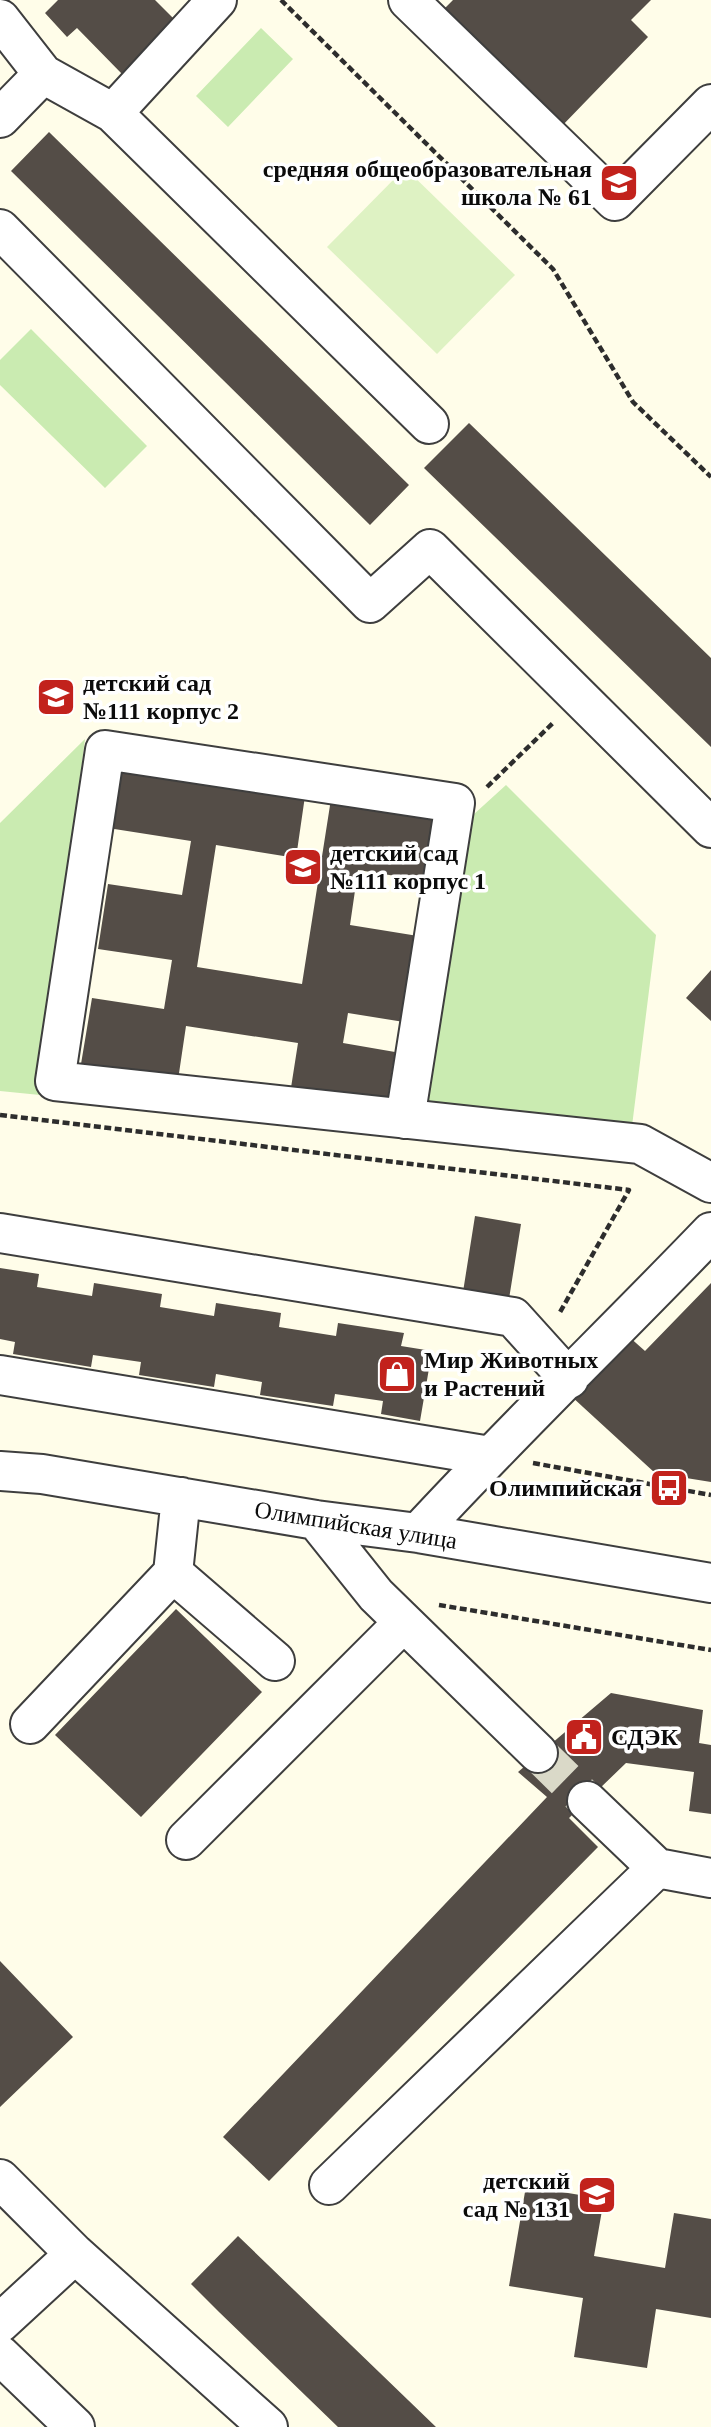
<svg xmlns="http://www.w3.org/2000/svg" width="711" height="2427" font-family="Georgia,serif">
	<rect width="100%" height="100%" fill="#fffde9"/>
	<!-- green -->
	<path fill="#caebb1" d="M261,28l32,31 -65,68 -32,-31z
		M31,329l116,117 -42,42 -105,-103v-25z
		M85,739l-45,356 -40,-4v-268z
		M506,785l150,150 -25,199 -211,-22 42,-287z"/>
	<!-- pitch -->
	<path fill="#def2c3" d="M405,168l110,107 -78,79 -110,-107z"/>
	<!-- building -->
	<path fill="#544d47" d="M58,0h97l21,21 -54,53 -45,-46 -10,9 -22,-24z
		M453,0h198l-20,20 17,17 -89,92 -120,-115z
		M49,132l360,353 -39,40 -359,-354z
		M469,423l242,235v89l-287,-279z
		M118,767l187,29 -9,62 -80,-13 -19,122 105,17 29,-185 106,17 -10,65 -69,-11 -8,55 68,11 -14,86 -56,-9 -5,30 52,9 -9,56 -96,-14 8,-51 -112,-17 -8,54 -97,-16 11,-66 72,11 8,-49 -74,-11 10,-65 74,11 9,-54 -83,-13z
		M711,970v51l-25,-23z
		M475,1216l46,8 -12,75 -46,-7z
		M0,1268l39,6 -2,13 55,9 2,-13 68,11 -2,13 54,9 2,-13 65,10 -2,14 57,9 2,-13 66,10 -3,13 31,5 -12,70 -39,-7 2,-13 -48,-7 -2,12 -73,-11 2,-13 -46,-8 -2,13 -75,-12 2,-13 -48,-7 -2,12 -78,-13 2,-12 -15,-3z
		M711,1283v199l-56,-9 -84,-77 56,-61 18,16z
		M176,1609l86,83 -121,125 -86,-82z
		M611,1693l92,17 -4,33 12,2v69l-22,-3 5,-39 -68,-9 -57,55 29,29 -329,334 -46,-44 324,-340 -29,-25z
		M0,1961l73,76 -73,70z
		M526,2186l78,13 -10,57 71,12 9,-55 37,6v99l-55,-9 -9,59 -73,-11 9,-59 -74,-12z
		M238,2236l198,191h-98l-119,-115 -28,-28z"/>
	<g fill="none" stroke-linecap="round" stroke-linejoin="round">
		<!-- minor-tunnel -->
		<path stroke="#dad9c8" stroke-width="38" stroke-dasharray="38 19" stroke-linecap="butt" d="M538,1753l49,48"/>
		<!-- minor casing -->
		<g stroke="#3e3e3e" stroke-width="42">
			<path id="minor" d="M408,0l207,201 96,-97
				M0,19l43,55
				M113,113l104,-113
				M0,118l43,-44 70,39 316,311
				M0,229l370,374 60,-54 281,279
				M405,1119l50,-316 -350,-53 -50,331 585,63 71,39
				M0,1233l513,84 56,62
				M0,1375l490,81
				M0,1471l42,3 274,46 102,13 293,50
				M316,1520l60,75 162,158
				M418,1533c95,-103 196,-200 293,-301
				M173,1573l102,88
				M30,1724l143,-151 8,-76
				M186,1840l217,-217
				M657,1868l54,10
				M0,2179l75,75
				M329,2185l328,-317 -70,-67
				M0,2323l75,-69 193,173
				M0,2355l75,72"/>
		</g>
		<!-- path -->
		<path stroke="#2d2d2d" stroke-width="4.5" stroke-dasharray="7 3.5" stroke-linecap="butt" d="M281,0l272,269 80,133 78,75
			M487,787l67,-65
			M0,1115l629,75 -70,124
			M533,1463l178,32
			M439,1605l272,45"/>
		<!-- minor -->
		<use href="#minor" stroke="#fff" stroke-width="38"/>
	</g>
	<!-- icons -->
	<defs>
		<g id="school-square" transform="scale(2.0125)"><rect x="-9" y="-9" width="18" height="18" rx="4" fill="#c2221c" stroke="#fff"/><path d="M0-5L7-2L0 1L-7-2ZM-4 1L0 2.5L4 1V4Q0 6-4 4Z" fill="#fff"/></g>
		<g id="shop-square" transform="scale(2.0125)"><rect x="-9" y="-9" width="18" height="18" rx="4" fill="#c2221c" stroke="#fff"/><path d="M-5-2.5h2.3a2.7 3.5 0 0 1 5.4 0H5L5.5 6h-11ZM-1.5-2.5h3a1.5 2.3 0 0 0-3 0Z" fill="#fff"/></g>
		<g id="bus-square" transform="scale(2.0125)"><rect x="-9" y="-9" width="18" height="18" rx="4" fill="#c2221c" stroke="#fff"/><path d="M-5-6H5V4H4V6H2V4H-2V6H-4V4H-5ZM-3.5-4V0h7V-4ZM-3.5 1.2v1.5H-2V1.2ZM2 1.2v1.5H3.5V1.2Z" fill="#fff"/></g>
		<g id="civic-square" transform="scale(2.0125)"><rect x="-9" y="-9" width="18" height="18" rx="4" fill="#c2221c" stroke="#fff"/><path d="M-.6-6.5H3V-4.5H.6V-3L4-1V1h2V6H-6V1h2V-1L-.6-3ZM-1.2 2.5V6h2.4V2.5Z" fill="#fff"/></g>
	</defs>
	<g fill-rule="evenodd">
		<use href="#school-square" x="619" y="183"/>
		<use href="#school-square" x="56" y="697"/>
		<use href="#school-square" x="303" y="867"/>
		<use href="#shop-square" x="397" y="1374"/>
		<use href="#bus-square" x="669" y="1488"/>
		<use href="#civic-square" x="584" y="1737"/>
		<use href="#school-square" x="597" y="2195"/>
	</g>
	<g text-anchor="middle" stroke-width="7" stroke-linejoin="round" paint-order="stroke">
		<!-- poi labels -->
		<g font-size="24" font-weight="bold" fill="#0b0b0b" stroke="#fff" text-anchor="start">
			<text x="592" y="177" text-anchor="end">средняя общеобразовательная<tspan x="592" dy="28">школа № 61</tspan></text>
			<text x="83" y="691">детский сад<tspan x="83" dy="28">№111 корпус 2</tspan></text>
			<text x="330" y="861">детский сад<tspan x="330" dy="28">№111 корпус 1</tspan></text>
			<text x="424" y="1368">Мир Животных<tspan x="424" dy="28">и Растений</tspan></text>
			<text x="642" y="1496" text-anchor="end">Олимпийская</text>
			<text x="611" y="1745">СДЭК</text>
			<text x="570" y="2189" text-anchor="end">детский<tspan x="570" dy="28">сад № 131</tspan></text>
		</g>
		<!-- street labels -->
		<g font-size="24" fill="#0b0b0b" stroke="#fff">
			<text transform="translate(356 1525) rotate(9)" y="8">Олимпийская улица</text>
		</g>
	</g>
</svg>
